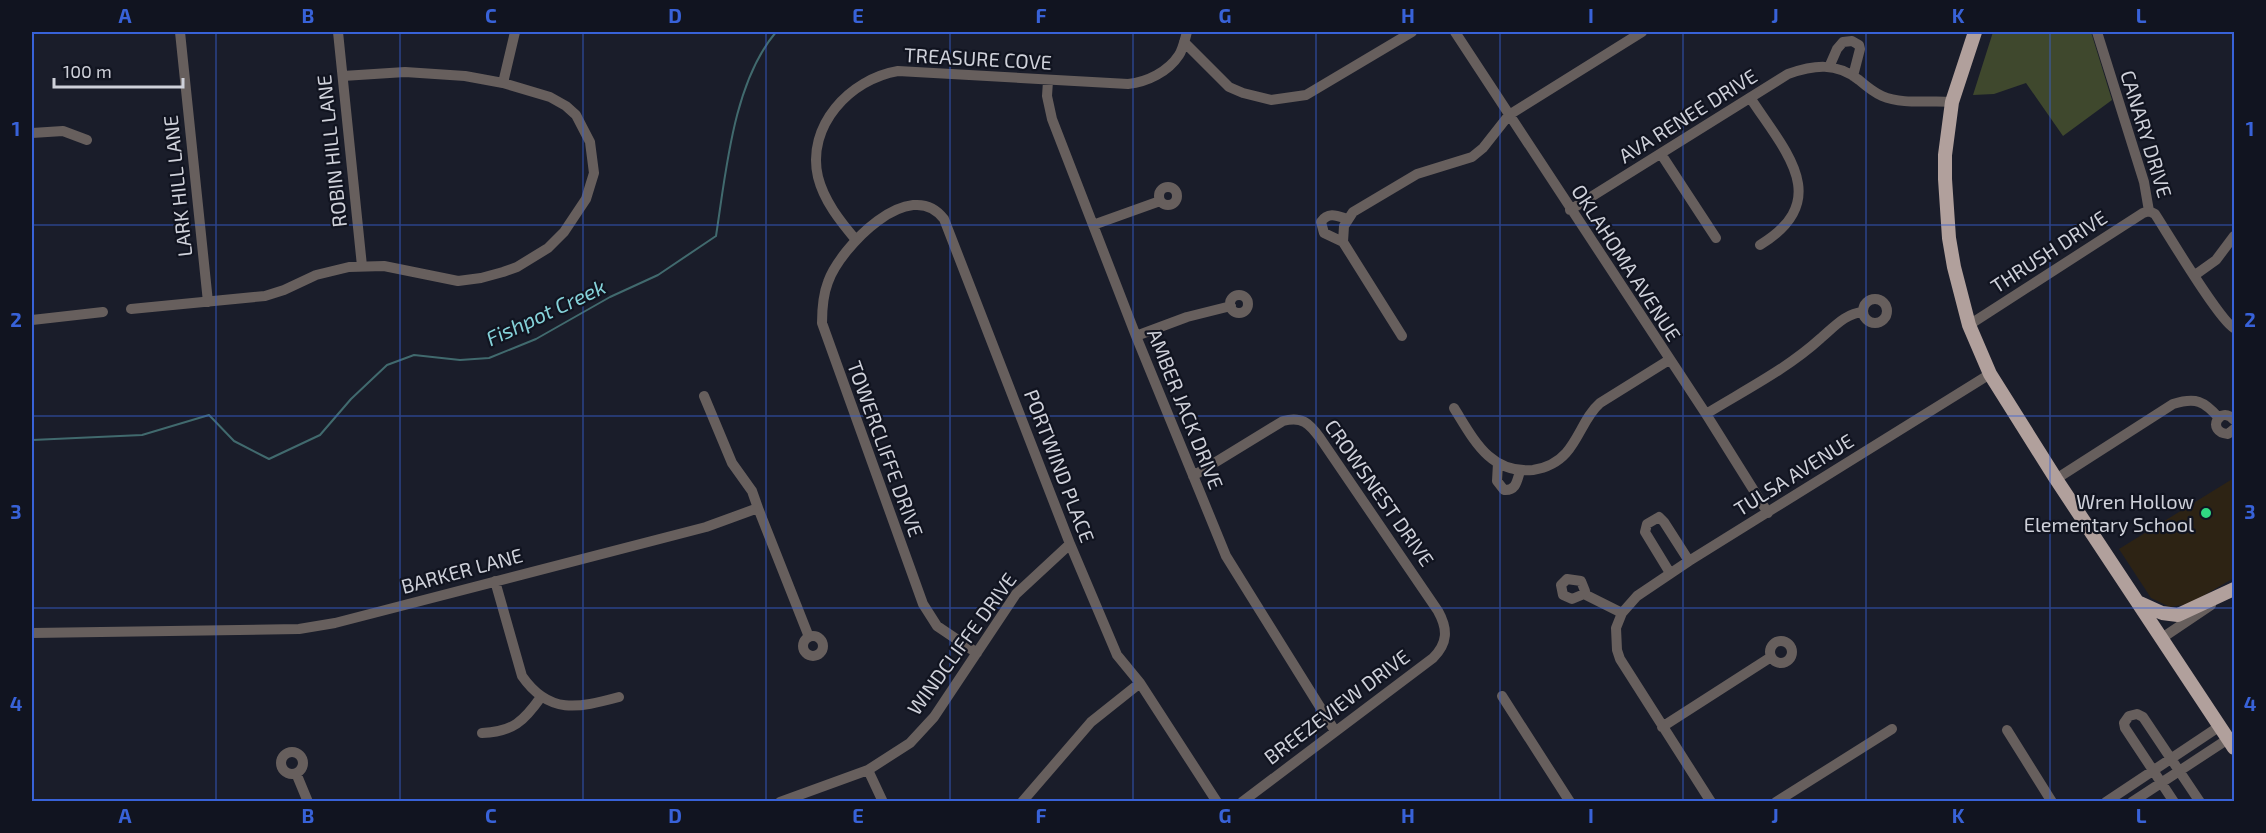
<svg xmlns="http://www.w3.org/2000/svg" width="2266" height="833" font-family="'Exo 2',sans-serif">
	<rect width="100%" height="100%" fill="#1a1d2a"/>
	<!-- education -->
	<path fill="#2d2314" d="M2234,478v100l-45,26 -19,3 -19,-9 -32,-49z"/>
	<!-- green -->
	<path fill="#3f482d" d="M1993,32h98l21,68 -49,36 -37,-53 -32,11 -21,1z"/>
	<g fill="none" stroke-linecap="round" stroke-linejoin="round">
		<!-- stream -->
		<path stroke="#416a6e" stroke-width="2" d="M32,440l110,-5 67,-20 25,26 35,18 51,-24 31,-36 36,-34 27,-10 46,5 29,-2 47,-19 74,-42 48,-22 58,-39c10,-64 17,-153 60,-204"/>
		<!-- minor -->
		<path stroke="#675f5d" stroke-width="10" d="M180,32l28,270
			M338,32l24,234
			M1455,32l251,382 62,99
			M2097,32l47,150 5,29 6,3c13,20 64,106 79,114
			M1184,42l45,45 14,6 28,7 35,-5 106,-63
			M1830,65l7,-16 6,-7 9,-1 7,4 1,4 -7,27
			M1048,81l-1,15 5,23 84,217 90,220 109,175
			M503,83l12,-51
			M1751,99c34,52 83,101 9,146
			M32,133l31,-2 24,9
			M1661,154l55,84
			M1159 196a9 9 0 1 1 18 0a9 9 0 1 1-18 0Z
			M1570,210l218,-136c26,-9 48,-12 71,6 7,6 14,12 23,16 21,9 48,4 70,6
			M1093,225l67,-24
			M856,240c-16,-19 -32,-39 -38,-63 -12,-51 32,-98 80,-106l230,13c19,-2 40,-12 51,-29 4,-6 6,-16 8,-23
			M1343,242l1,-16 9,-14 64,-38 55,-17 11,-9 26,-33 133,-83
			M1343,242l59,94
			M1343,242l-19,-9 -3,-11c7,-11 17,-6 26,-3
			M2195,275l21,-15 18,-24
			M1230 304a9 9 0 1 1 18 0a9 9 0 1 1-18 0Z
			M1863 311a12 12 0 1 1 24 0a12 12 0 1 1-24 0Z
			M131,309l134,-13 19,-6 32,-15 33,-8 35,-1 74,15 23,-3 22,-6 14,-5 31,-19 16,-16 22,-33 8,-26 -4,-31 -14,-27 -10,-9 -16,-9 -47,-14 -38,-7 -60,-4 -62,4
			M32,320l71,-8
			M1969,325l174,-112 6,-2
			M1136,336l51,-19 44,-11
			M704,396l28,67 20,28 6,17
			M1454,408c20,32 36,66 79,62 13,-2 25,-8 33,-17 14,-16 19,-37 34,-50l69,-43
			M1706,414c39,-24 81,-45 115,-76 13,-11 25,-25 42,-26
			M2234,420c-14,-16 -29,12 -6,14l6,-5
			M1498,463l-1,18 7,9c12,1 13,-9 16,-19
			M1193,476l90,-55c19,-5 26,2 37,17l118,173c10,18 10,32 -5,47l-191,144
			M2056,479l117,-75c23,-7 31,-3 46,14
			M1670,573l-25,-41 2,-8 12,-7 5,5 25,39
			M1567,579l14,2 4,10 -1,3 -12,5 -9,-4 -2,-10z
			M495,581l27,95c27,39 56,32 97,21
			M1584,594l38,19
			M32,633l267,-4 36,-6 371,-96 52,-19 51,129
			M803 646a10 10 0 1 1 20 0a10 10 0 1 1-20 0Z
			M2162,638l49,-33
			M1770 652a11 11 0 1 1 22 0a11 11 0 1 1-22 0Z
			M977,653l-40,-27 -14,-22 -101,-281c0,-14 1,-28 6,-41 12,-34 82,-108 116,-63l126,325 47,111 23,28 77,119
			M1502,696l68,106
			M1662,727l109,-70
			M2007,730l45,72
			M482,733c31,-1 42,-12 59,-36
			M281 763a11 11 0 1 1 22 0a11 11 0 1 1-22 0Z
			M868,770l15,32
			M296,773l12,29
			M780,802l88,-32 42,-27 24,-26 82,-123 54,-50
			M1022,802l69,-80 49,-39
			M1711,802l-91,-143 -3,-9 -1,-22 6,-15 15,-17 52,-35 301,-187
			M1776,802l116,-73
			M2106,802l114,-76
			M2132,802l96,-63
			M2174,802l-49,-74 -1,-5 5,-7 8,-2 6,3 57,85"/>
		<!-- major -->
		<path stroke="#b1a09c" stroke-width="14" d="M1975,32l-23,70 -7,53v24l4,59 5,29 15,58 21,49 66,105 178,269
			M2140,603l22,10 16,2 56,-26"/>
	</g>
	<!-- grid -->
	<path fill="none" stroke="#3862d8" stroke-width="1.5" stroke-opacity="0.55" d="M216,32v770M400,32v770M583,32v770M766,32v770M950,32v770M1133,32v770M1316,32v770M1500,32v770M1683,32v770M1866,32v770M2050,32v770M32,225h2202M32,416h2202M32,608h2202"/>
	<!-- markers -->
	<circle fill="#30d883" stroke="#111420" stroke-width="2" cx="2206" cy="513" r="6"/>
	<g text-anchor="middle" stroke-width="4.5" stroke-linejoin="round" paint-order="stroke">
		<!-- street labels -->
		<g font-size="20" fill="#cfd1da" stroke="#111420">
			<text transform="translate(978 59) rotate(3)" y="7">TREASURE COVE</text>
			<text transform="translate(1688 116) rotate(-32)" y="7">AVA RENEE DRIVE</text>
			<text transform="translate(2146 134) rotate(73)" y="7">CANARY DRIVE</text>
			<text transform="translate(332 151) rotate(-96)" y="7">ROBIN HILL LANE</text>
			<text transform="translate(178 186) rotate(-96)" y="7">LARK HILL LANE</text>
			<text transform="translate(2049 252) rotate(-33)" y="7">THRUSH DRIVE</text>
			<text transform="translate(1626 263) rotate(57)" y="7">OKLAHOMA AVENUE</text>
			<text transform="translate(1185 409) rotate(68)" y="7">AMBER JACK DRIVE</text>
			<text transform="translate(885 449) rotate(70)" y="7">TOWERCLIFFE DRIVE</text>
			<text transform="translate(1059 466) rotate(69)" y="7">PORTWIND PLACE</text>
			<text transform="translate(1794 475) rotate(-32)" y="7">TULSA AVENUE</text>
			<text transform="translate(1379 493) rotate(55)" y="7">CROWSNEST DRIVE</text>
			<text transform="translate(462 571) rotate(-15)" y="7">BARKER LANE</text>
			<text transform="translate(962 644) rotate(-54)" y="7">WINDCLIFFE DRIVE</text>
			<text transform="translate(1337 707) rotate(-37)" y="7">BREEZEVIEW DRIVE</text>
		</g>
		<!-- poi labels -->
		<g font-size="20" fill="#cfd1da" stroke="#111420" text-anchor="end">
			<text x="2194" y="509">Wren Hollow<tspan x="2194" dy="23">Elementary School</tspan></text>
		</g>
		<!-- water labels -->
		<g font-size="21" font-style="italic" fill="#85d2d9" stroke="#111420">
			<text transform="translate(546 313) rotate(-25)" y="7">Fishpot Creek</text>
		</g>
	</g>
	<!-- border -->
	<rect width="2266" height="833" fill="none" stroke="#111420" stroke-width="66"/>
	<!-- scale -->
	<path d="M54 78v9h129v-9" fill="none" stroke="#cfd1da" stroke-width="3"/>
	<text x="63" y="78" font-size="18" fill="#cfd1da" stroke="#111420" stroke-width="4.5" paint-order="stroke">100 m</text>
	<rect x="33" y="33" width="2200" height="767" fill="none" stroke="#3862d8" stroke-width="2"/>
	<g font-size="20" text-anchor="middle" font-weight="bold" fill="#3862d8">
		<text x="125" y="23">A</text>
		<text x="308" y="23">B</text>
		<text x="491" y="23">C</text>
		<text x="675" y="23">D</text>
		<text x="858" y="23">E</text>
		<text x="1041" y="23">F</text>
		<text x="1225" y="23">G</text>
		<text x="1408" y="23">H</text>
		<text x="1591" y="23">I</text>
		<text x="1775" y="23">J</text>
		<text x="1958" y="23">K</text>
		<text x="2141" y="23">L</text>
		<text x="16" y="136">1</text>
		<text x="2250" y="136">1</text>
		<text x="16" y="327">2</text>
		<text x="2250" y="327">2</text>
		<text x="16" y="519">3</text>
		<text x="2250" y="519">3</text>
		<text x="16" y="711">4</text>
		<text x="2250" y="711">4</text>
		<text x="125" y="823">A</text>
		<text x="308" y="823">B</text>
		<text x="491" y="823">C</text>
		<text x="675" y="823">D</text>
		<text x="858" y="823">E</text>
		<text x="1041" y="823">F</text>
		<text x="1225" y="823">G</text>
		<text x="1408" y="823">H</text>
		<text x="1591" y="823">I</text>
		<text x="1775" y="823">J</text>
		<text x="1958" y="823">K</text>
		<text x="2141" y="823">L</text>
	</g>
</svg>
